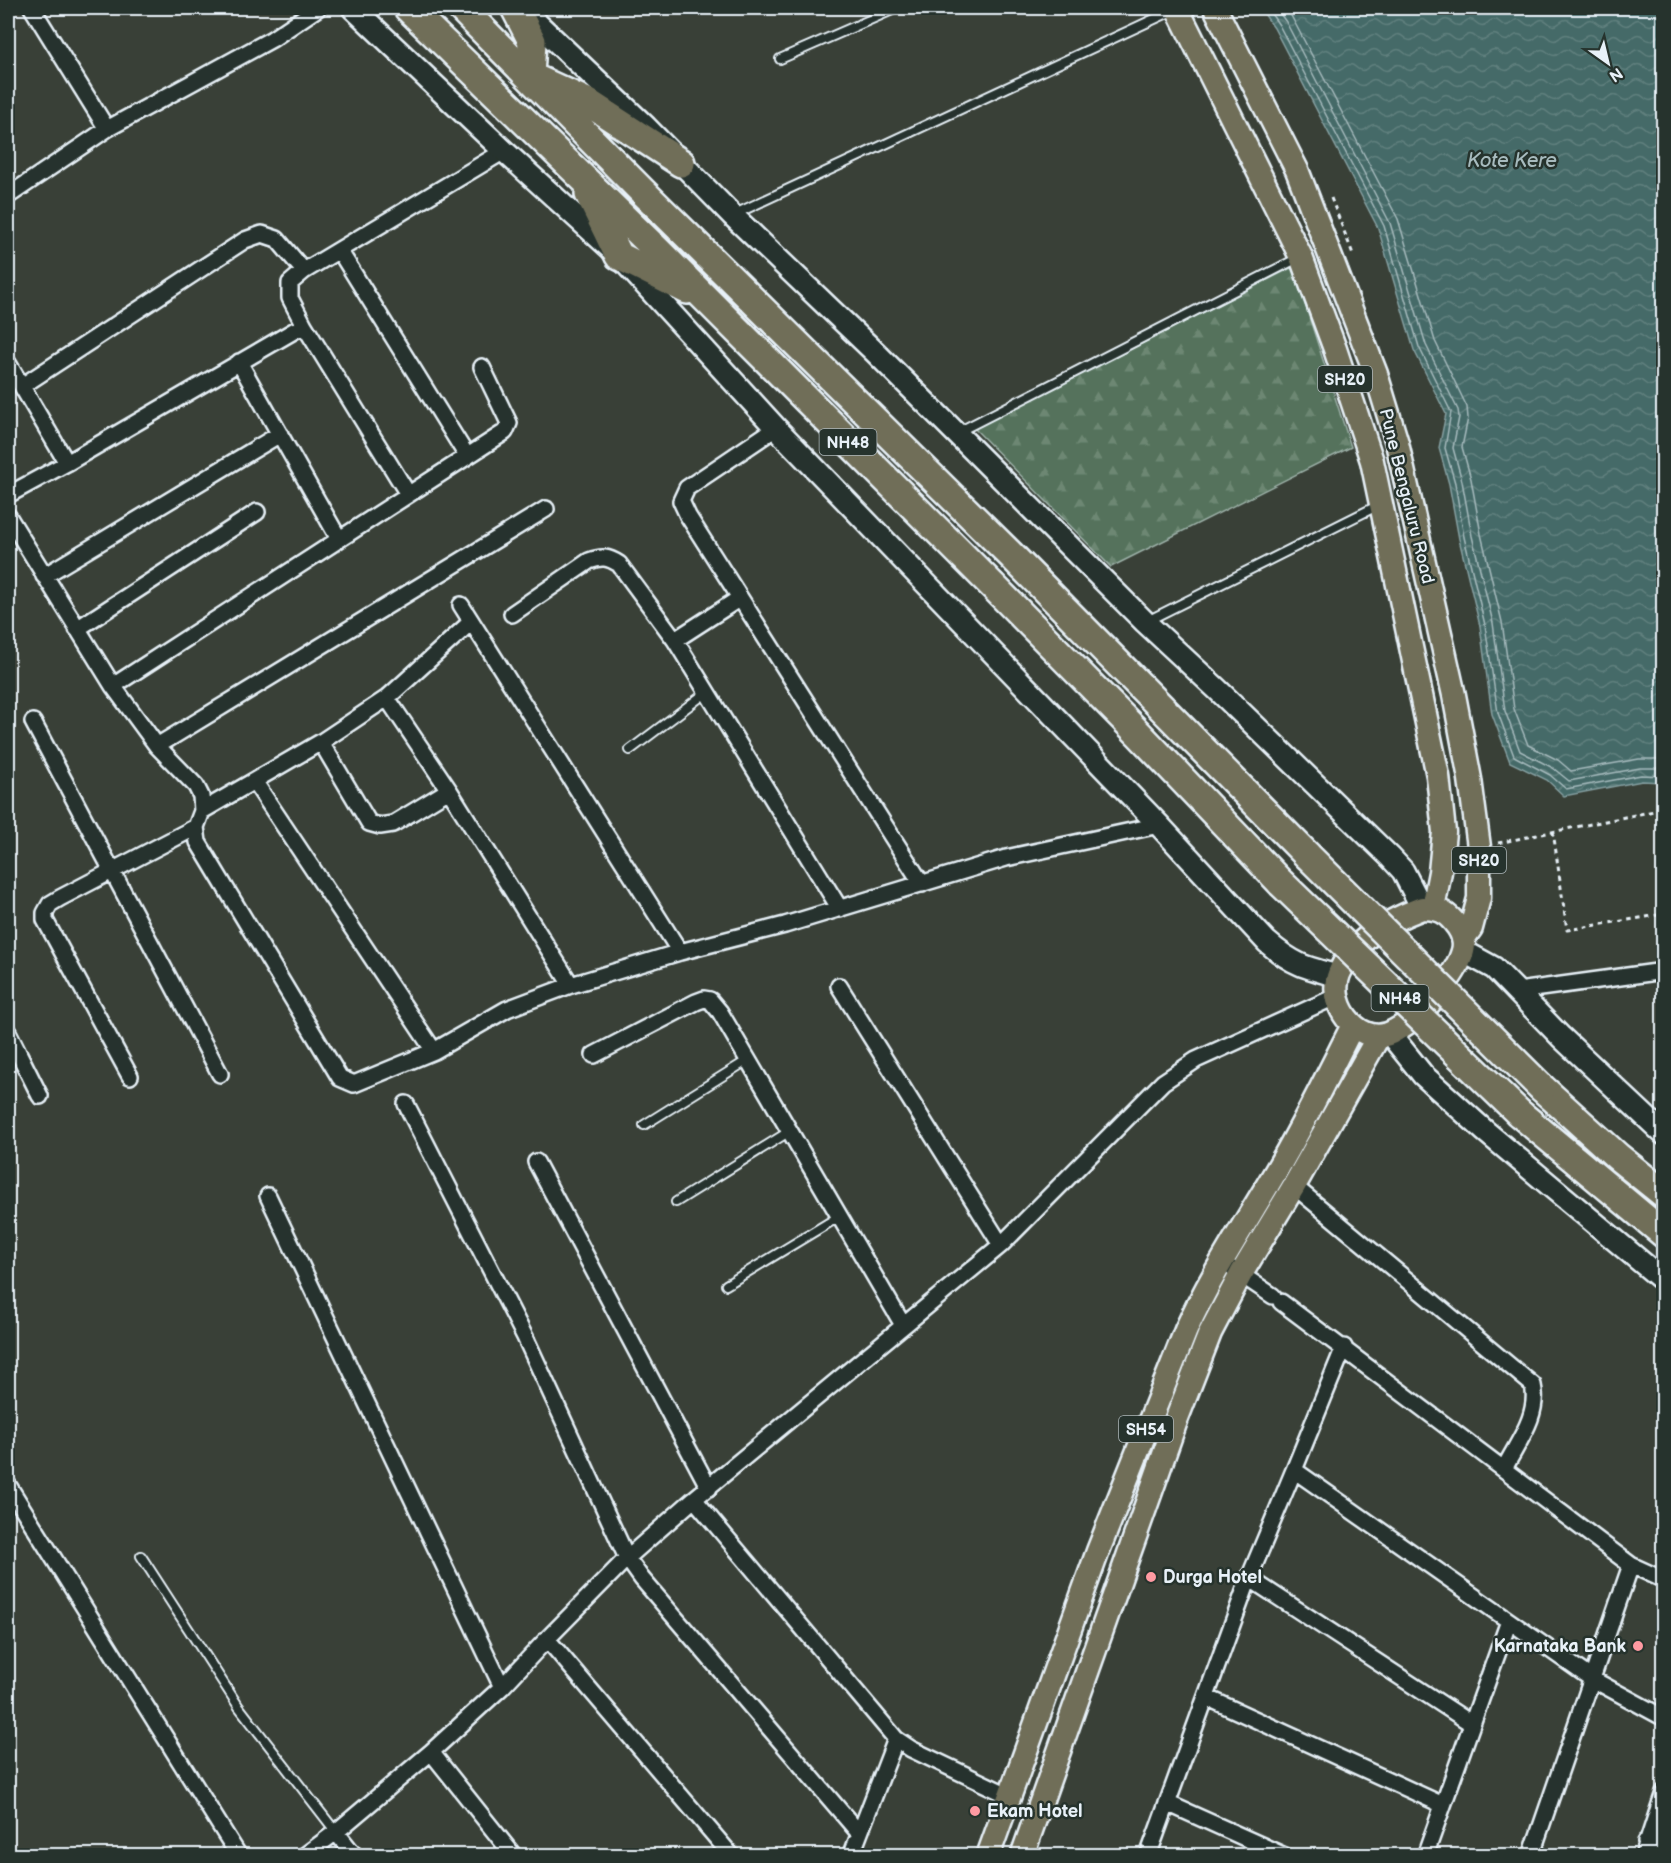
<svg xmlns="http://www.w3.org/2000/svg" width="1671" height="1863" font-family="'Balsamiq Sans',sans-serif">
	<defs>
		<pattern id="forest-firs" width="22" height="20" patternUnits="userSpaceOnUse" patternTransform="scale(1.5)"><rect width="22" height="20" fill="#54725b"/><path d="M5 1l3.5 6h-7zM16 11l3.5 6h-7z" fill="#6d8773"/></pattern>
		<pattern id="water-waves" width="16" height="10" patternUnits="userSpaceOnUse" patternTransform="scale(1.5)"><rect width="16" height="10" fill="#456a68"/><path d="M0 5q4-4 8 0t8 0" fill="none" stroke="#60807e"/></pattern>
	</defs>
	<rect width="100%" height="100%" fill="#394037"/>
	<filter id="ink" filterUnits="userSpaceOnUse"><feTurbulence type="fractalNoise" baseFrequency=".0167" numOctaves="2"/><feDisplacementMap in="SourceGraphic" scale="12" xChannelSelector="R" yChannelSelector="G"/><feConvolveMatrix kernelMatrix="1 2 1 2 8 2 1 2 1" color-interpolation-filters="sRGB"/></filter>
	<g filter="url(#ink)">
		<!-- forest -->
		<path fill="url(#forest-firs)" stroke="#9eb2aa" stroke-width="1.5" d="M1293,267l58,180 -240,120 -137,-139z"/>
		<!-- water -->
		<path fill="url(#water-waves)" stroke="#86a0a2" stroke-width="1.5" d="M1260,8h403v774l-21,-1 -78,15 -17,-16 -37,-18 -18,-48 -12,-88 -21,-87 -10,-55 -10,-36 7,-34 -32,-64 -36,-122 -104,-200z"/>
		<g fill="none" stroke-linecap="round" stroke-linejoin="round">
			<!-- shore -->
			<path stroke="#a7bbbe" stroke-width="1.5" d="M1267,8l12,17 105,201 35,121 32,65 -6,36 10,35 9,54 21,88 13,88 16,43 36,19 16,14 75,-14 23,1
				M1276,8l10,14 104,201 36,122 32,65 1,7 -6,31 9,33 10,55 21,87 12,88 15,40 33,17 16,13 71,-13h24
				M1287,8l111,211 37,122 32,66 1,11 -6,29 9,32 10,55 21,88 12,87 14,36 30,15 13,11 68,-12h25"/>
			<!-- lane casing -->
			<g stroke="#e8f1f8" stroke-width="12">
				<path id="lane" d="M780,59l117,-51
					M735,214l441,-205
					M958,432l342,-175
					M1147,621l230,-115
					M630,750l77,-58
					M644,1125l104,-65
					M676,1202l114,-71
					M726,1285l114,-69
					M141,1556l98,151 97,125"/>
			</g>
			<!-- street casing -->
			<g stroke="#e8f1f8" stroke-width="20">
				<path id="street" d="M32,8l75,121
					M8,196l99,-67 165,-90 46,-31
					M339,250l128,206
					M239,362l100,177
					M8,363l59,100
					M22,386l223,-146 17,-6 15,5 27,32
					M776,428l-89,60 -6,13 7,15 234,368
					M408,494l-104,-169 -14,-27v-15l14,-12 200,-120
					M8,495l59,-32 237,-138
					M8,516l105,170 44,60 39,40 5,10 1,15 -6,16 2,15 142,236 14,6 80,-33 73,-42 64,-24 109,-33 105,-27 221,-67 153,-33
					M44,576l236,-142
					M461,605l219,347
					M512,614l77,-53c13,-5 19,-4 30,3l56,76 165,269
					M77,629l180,-117
					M675,640l65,-42
					M113,686l392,-254 4,-9 -27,-56
					M387,698l62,92 122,195
					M33,722l187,352
					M321,742l48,81 11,3 13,-2 56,-34
					M157,746l389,-237
					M254,781l180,270
					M202,811l119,-69 66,-44 84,-76
					M839,986l162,259
					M1518,991l146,-20
					M8,1032l32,64
					M594,1055l102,-53 8,-3 6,1 10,12 183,313
					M130,1076l-85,-156v-7l5,-9 10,-6 136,-71
					M406,1104l119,233 102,221 15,21 217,254
					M536,1162l173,326
					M1294,1186l239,199c7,30 -16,58 -29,84
					M268,1196l234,491
					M1233,1269l40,27
					M1281,1302l350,263 -100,291
					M1344,1347l-50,123 298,209 72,39
					M1294,1470l-45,108 223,146 37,-103
					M8,1485l231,371
					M694,1499l202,240 15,10 99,47
					M1631,1565l33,15
					M547,1639l185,217
					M1206,1697l237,108
					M431,1752l83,104
					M1167,1803l118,53
					M336,1832l19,24
					M1646,1842l18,7
					M304,1856l32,-24 95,-80 71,-65 45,-48 80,-81 67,-59 307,-254 162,-163 33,-22 141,-64
					M851,1856l45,-117
					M1148,1856l101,-278
					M1425,1856l47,-132
					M1643,1856l21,-64"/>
			</g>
			<!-- secondary casing -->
			<g stroke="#e8f1f8" stroke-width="26">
				<path id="secondary" d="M353,8l151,143 115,105 157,172 383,397 108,117c25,22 39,26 71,34
					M521,8l125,119 86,88 143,137 270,270 72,67 173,168 13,14 19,37
					M1463,951l31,17 67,69 103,97
					M1390,1034l33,41 62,56 179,150"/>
			</g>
			<!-- primary casing -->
			<g stroke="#e8f1f8" stroke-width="27">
				<path id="primary" d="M1177,8l124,249 34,92 37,112 66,315 6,56 -4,40 -7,36
					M1215,8l82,162 79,204 21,69 57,252 16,84 9,68v51l-8,30 -8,11
					M1422,908c14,0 23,3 32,14 7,8 12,18 9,29 -5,20 -32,53 -48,66 -5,5 -12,9 -19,13 -33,22 -70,-24 -57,-56 13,-34 51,-54 83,-66z
					M988,1856l110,-305 88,-221c25,-56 59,-106 90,-159 28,-47 52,-97 77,-146
					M1022,1856l155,-438 33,-85 31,-59 53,-88 84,-149"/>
			</g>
			<!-- highway casing -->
			<g stroke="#e8f1f8" stroke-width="32">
				<path id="highway" d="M408,8l249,242 339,339 143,145 142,149
					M461,8l180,182 370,365 297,301
					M515,8l17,33 -2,35 59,27 92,60
					M589,194l30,62 68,34
					M1542,1088l76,69 46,37
					M1519,1113l145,121"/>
			</g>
			<!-- path -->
			<path stroke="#e8f1f8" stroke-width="3" stroke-dasharray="4.5 4.5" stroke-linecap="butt" d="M1331,198l22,56
				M1553,831l14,99 97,-16
				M1498,843l166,-34"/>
			<!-- lane -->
			<use href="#lane" stroke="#26332d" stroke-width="8"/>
			<!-- street -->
			<use href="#street" stroke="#26332d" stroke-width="15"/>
			<!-- secondary -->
			<use href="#secondary" stroke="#26332d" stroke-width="21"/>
			<!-- primary -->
			<use href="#primary" stroke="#706e59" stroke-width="22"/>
			<!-- highway -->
			<use href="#highway" stroke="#706e59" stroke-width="27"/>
			<!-- highway-bridge casing -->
			<g stroke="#e8f1f8" stroke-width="32" stroke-linecap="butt">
				<path id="highway-bridge" d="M1308,856l234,232
					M1281,883l238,230"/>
			</g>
			<!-- highway-bridge -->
			<use href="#highway-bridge" stroke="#706e59" stroke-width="27"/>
		</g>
	</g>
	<!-- markers -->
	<g fill="#ff9aa2" stroke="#26332d" stroke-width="2">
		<circle cx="1151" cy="1577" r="6"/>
		<circle cx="1638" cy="1646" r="6"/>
		<circle cx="975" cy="1811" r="6"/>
	</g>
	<g text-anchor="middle" stroke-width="5" stroke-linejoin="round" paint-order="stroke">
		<!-- shield labels -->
		<g fill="#26332d" stroke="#aeb8bb" stroke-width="1.5">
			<rect x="1318" y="366" width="54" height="26" rx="4.5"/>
			<rect x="819.5" y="429" width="57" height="26" rx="4.5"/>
			<rect x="1452" y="847" width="54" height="26" rx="4.5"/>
			<rect x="1371.5" y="985" width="57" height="26" rx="4.5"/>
			<rect x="1119" y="1416" width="54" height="26" rx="4.5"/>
		</g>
		<g font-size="16" font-weight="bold" fill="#e8f1f8">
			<text x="1345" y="385">SH20</text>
			<text x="848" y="448">NH48</text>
			<text x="1479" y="866">SH20</text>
			<text x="1400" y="1004">NH48</text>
			<text x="1146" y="1435">SH54</text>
		</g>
		<!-- street labels -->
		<g font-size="18" fill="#e8f1f8" stroke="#26332d">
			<text transform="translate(1407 496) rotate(76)" y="6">Pune Bengaluru Road</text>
		</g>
		<!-- poi labels -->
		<g font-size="18" font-weight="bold" fill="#e8f1f8" stroke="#26332d" text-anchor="start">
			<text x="1163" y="1583">Durga Hotel</text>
			<text x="1626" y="1652" text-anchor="end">Karnataka Bank</text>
			<text x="987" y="1817">Ekam Hotel</text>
		</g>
		<!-- water labels -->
		<g font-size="20" font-style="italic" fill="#a7bbbe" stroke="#26332d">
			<text x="1512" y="167">Kote Kere</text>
		</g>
	</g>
	<!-- margin -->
	<rect width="1671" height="1863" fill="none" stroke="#26332d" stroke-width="30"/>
	<rect x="15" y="15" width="1641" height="1833" fill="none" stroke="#e8f1f8" stroke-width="2" filter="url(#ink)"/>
	<!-- north arrow -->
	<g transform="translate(1608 63) rotate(146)" stroke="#26332d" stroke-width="4.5" paint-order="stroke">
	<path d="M0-4.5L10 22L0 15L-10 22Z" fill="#e8f1f8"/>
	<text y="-9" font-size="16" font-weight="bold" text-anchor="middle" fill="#e8f1f8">N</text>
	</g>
</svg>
